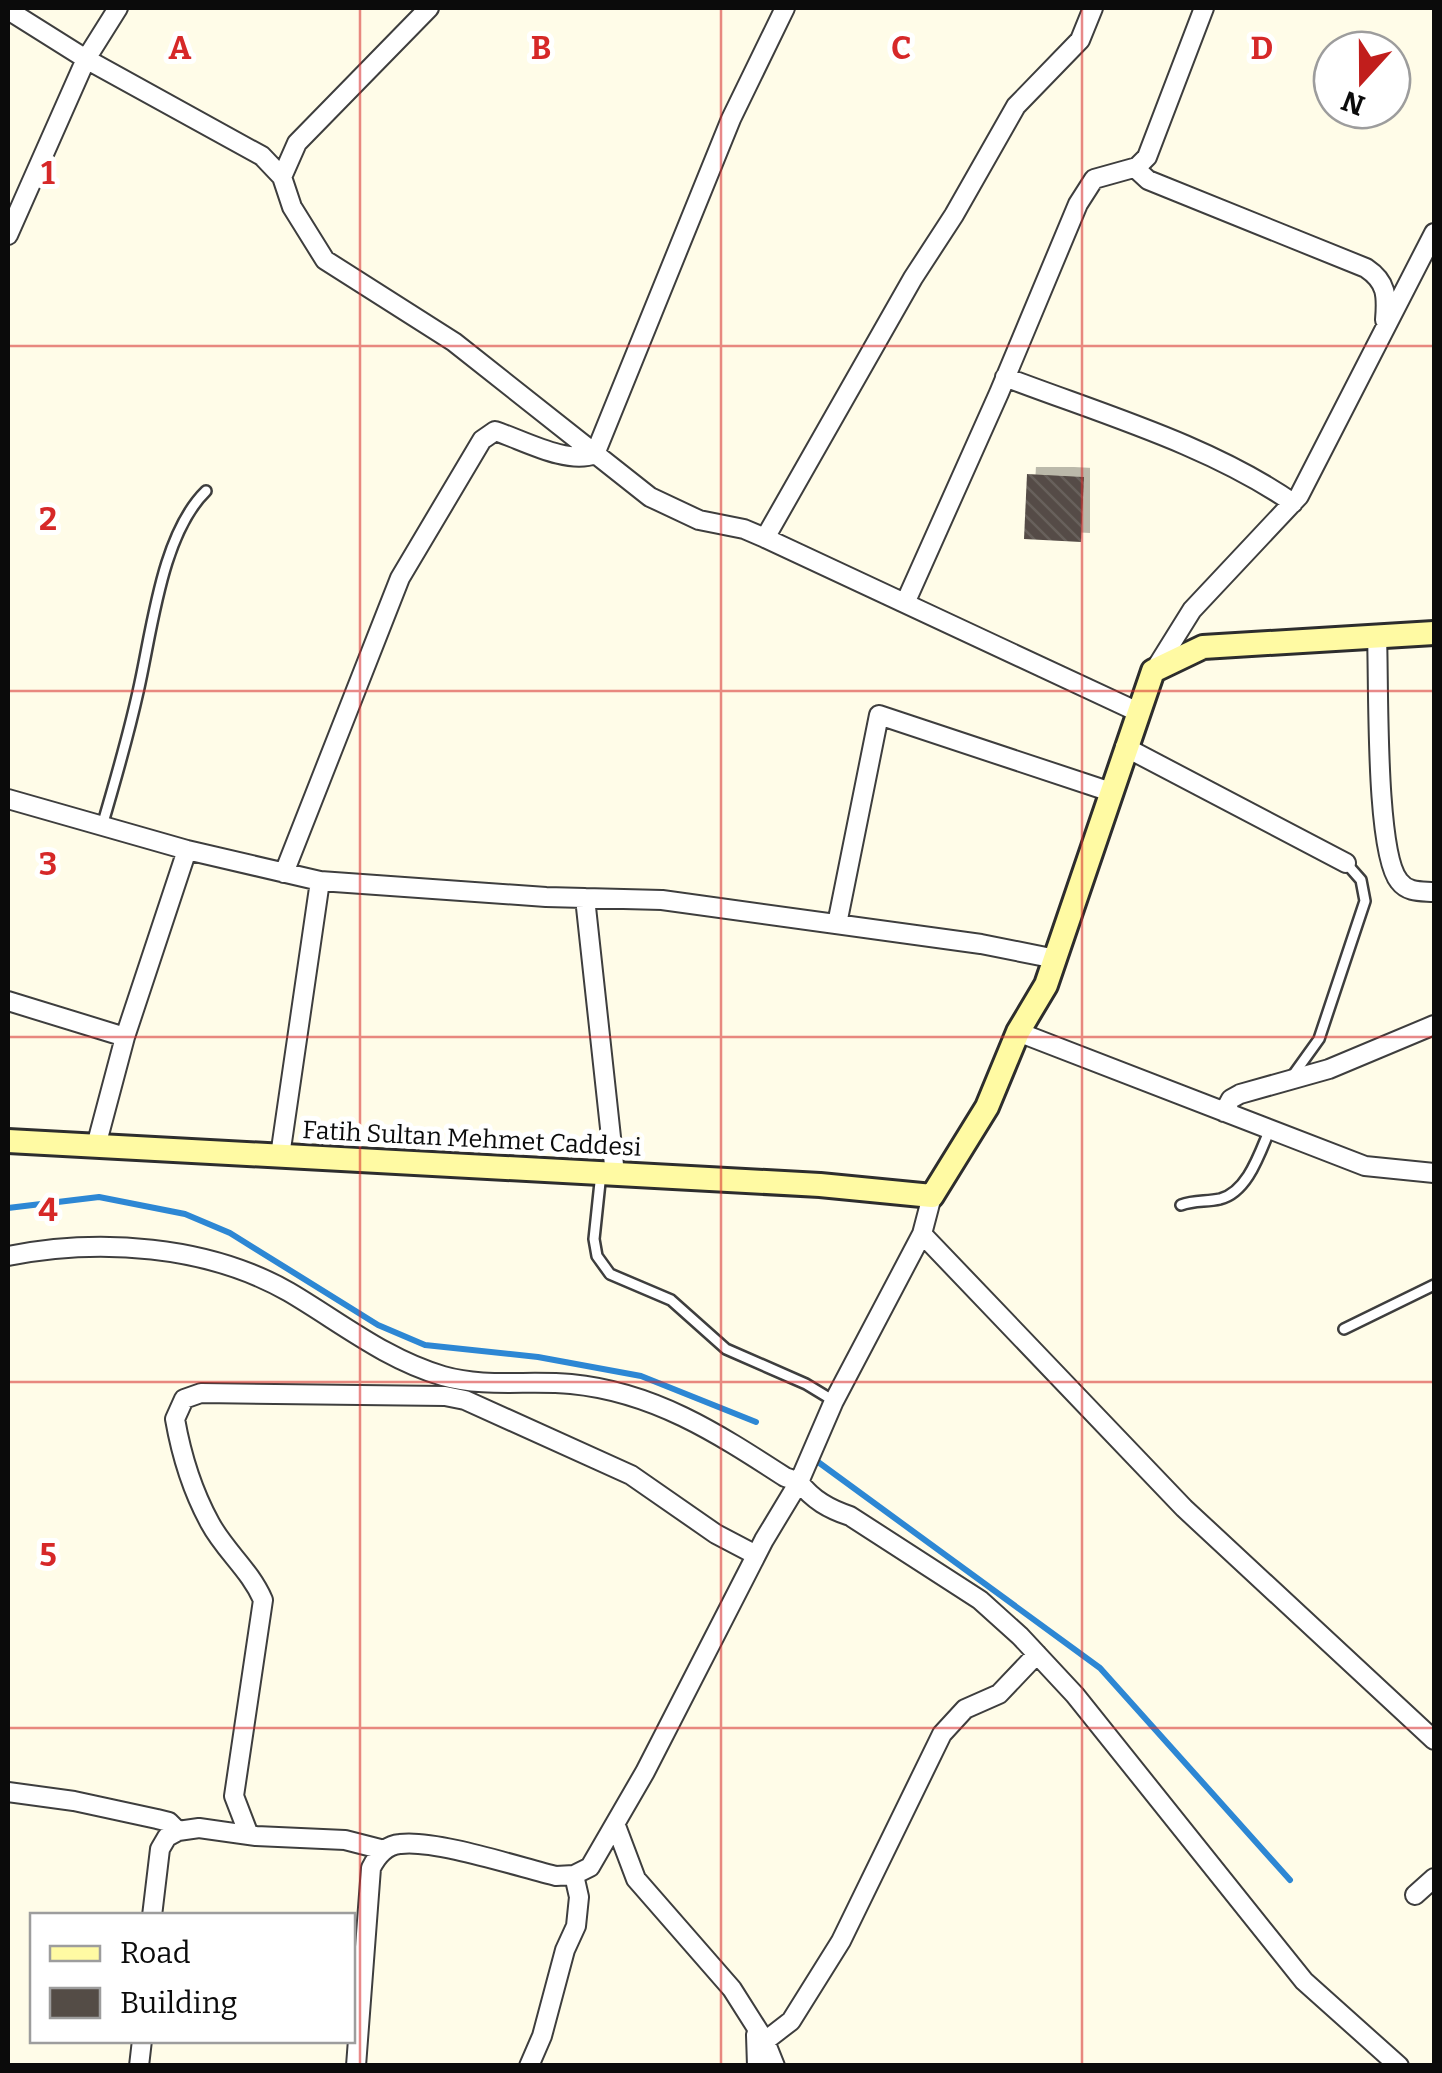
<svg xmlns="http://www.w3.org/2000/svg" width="1442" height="2073" font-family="Bitter,serif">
	<defs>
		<pattern id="building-back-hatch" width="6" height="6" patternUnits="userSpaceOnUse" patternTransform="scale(2.5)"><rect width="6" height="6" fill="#544c46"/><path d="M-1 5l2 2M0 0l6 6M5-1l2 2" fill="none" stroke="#68615c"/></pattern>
		<filter id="shadow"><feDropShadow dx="9" dy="-9" stdDeviation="0" flood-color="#0004"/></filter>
	</defs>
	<rect width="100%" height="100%" fill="#fffce8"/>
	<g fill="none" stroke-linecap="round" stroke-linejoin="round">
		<!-- stream -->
		<path stroke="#2d87d4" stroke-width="6" d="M8,1208l91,-11 86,17 45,19 148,92 47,20 113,12 103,19 115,46
			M814,1459l286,209 190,212"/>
	</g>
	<!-- building -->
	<path fill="url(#building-back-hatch)" filter="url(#shadow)" d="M1027,474l57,3 -3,65 -57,-3z"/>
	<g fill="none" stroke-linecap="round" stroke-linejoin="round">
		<!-- lane casing -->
		<g stroke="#3e3e3e" stroke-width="14">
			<path id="lane" d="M102,826c13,-44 26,-89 36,-134 14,-60 23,-157 68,-201
				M1291,1078l28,-39 46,-138 -4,-21 -15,-17
				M601,1173l-7,66 3,17 13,18 61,26 55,49 80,35 28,17
				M1181,1205c13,-5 25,-3 39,-6 28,-7 40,-47 50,-70
				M1344,1329l90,-44"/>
		</g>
		<!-- street casing -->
		<g stroke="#3e3e3e" stroke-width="22">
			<path id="street" d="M8,10l78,49 176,97 20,21 10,30 33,53 129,82 196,155 49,23 45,9 21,9 373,174
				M1135,168l13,12 218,88c21,14 21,28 19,52
				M282,177l15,-34 132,-135
				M8,235l78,-176 32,-51
				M1005,377c94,36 205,68 288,126
				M765,538l148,-260 41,-63 62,-109 64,-66 13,-32
				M906,601l93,-208 79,-189 16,-25 43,-12 10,-10 57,-149
				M1377,637c2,46 -2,215 22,244 9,12 22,10 35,11
				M1154,671l38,-61 107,-114 135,-263
				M1125,747l221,116
				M8,799l179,51 133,31 226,16 116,3 319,44 75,15
				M284,873l116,-295 82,-138 13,-9c28,9 72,34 100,23l136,-335 54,-111
				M585,898l30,276
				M837,924l42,-209 232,77
				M8,1001l117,36
				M1018,1032l347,134 69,7
				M1224,1112l7,-13 9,-5 89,-25 105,-44
				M96,1146l29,-109 62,-187
				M280,1156l40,-275
				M932,1196l-10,38 -88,167 -35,81c14,18 30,27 51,34l130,84 40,36 55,59 229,286 95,85
				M922,1234l262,274 250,232
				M8,1256c91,-18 199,-11 281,36 51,30 96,67 154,84 42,12 85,4 128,8 83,8 146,49 214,93l14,5 -35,58 -119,232 -55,95 -16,8 -18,1c-37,-9 -122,-37 -156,-32 -14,1 -23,12 -29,24l-15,198
				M8,1792l66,9 83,18 12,3 9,9
				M616,1826l20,53 96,110 33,52 10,25
				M249,1835l-15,-39 29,-196c-13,-30 -38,-49 -53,-77 -17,-31 -29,-70 -35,-104l9,-20 17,-6 244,3 20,4 166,75 85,59 40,21
				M1415,1895l19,-17
				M152,1916l8,-67 7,-12 11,-6 21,-3 57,8 89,4 39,10
				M756,2035l1,31
				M765,2041l26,-20 50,-80 101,-207 23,-25 34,-15 38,-40
				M139,2066l3,-26
				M529,2066l13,-30 23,-86 11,-24 3,-29 -5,-22"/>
		</g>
		<!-- secondary casing -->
		<g stroke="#2d2d2d" stroke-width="28">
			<path id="secondary" d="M8,1141l812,44 112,11 55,-89 31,-75 28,-47 107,-314 50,-24 231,-14"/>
		</g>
		<!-- lane -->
		<use href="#lane" stroke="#fff" stroke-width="9"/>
		<!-- street -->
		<use href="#street" stroke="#fff" stroke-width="18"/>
		<!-- secondary -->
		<use href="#secondary" stroke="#fffaa3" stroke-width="22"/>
	</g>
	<!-- grid -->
	<path fill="none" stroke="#d62828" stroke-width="2.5" stroke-opacity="0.55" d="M360,8v2058M721,8v2058M1082,8v2058M8,346h1426M8,691h1426M8,1037h1426M8,1382h1426M8,1728h1426"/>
	<g text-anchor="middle" stroke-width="10" stroke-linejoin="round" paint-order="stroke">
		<!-- street labels -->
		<g font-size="25" fill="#0b0b0b" stroke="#fff">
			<text transform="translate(472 1138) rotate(3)" y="9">Fatih Sultan Mehmet Caddesi</text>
		</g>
	</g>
	<g font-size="32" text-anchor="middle" font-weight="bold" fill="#d62828" stroke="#fff" stroke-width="10" stroke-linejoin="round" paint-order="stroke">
		<text x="180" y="59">A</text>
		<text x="541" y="59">B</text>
		<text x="901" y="59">C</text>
		<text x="1262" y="59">D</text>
		<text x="48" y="184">1</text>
		<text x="48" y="530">2</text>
		<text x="48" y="875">3</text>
		<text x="48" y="1221">4</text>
		<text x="48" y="1566">5</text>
	</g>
	<!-- border -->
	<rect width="1442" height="2073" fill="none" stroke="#0b0b0b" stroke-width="20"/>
	<!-- legend -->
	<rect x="30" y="1913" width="325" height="130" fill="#ffffff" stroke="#9d9d9d" stroke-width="2.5"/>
	<rect x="50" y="1946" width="50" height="15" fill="#fffaa3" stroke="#9d9d9d" stroke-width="2.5"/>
	<text x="120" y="1963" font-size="30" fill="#0b0b0b">Road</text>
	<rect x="50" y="1988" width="50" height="30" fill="#544c46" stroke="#9d9d9d" stroke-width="2.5"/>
	<text x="120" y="2013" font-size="30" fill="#0b0b0b">Building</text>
	<!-- north arrow -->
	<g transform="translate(1362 80) rotate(201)"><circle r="48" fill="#ffffff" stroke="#9d9d9d" stroke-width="2.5"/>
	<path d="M0-8L18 38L0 25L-18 38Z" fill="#c11e1c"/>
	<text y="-15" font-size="28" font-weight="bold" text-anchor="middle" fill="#0b0b0b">N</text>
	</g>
</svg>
